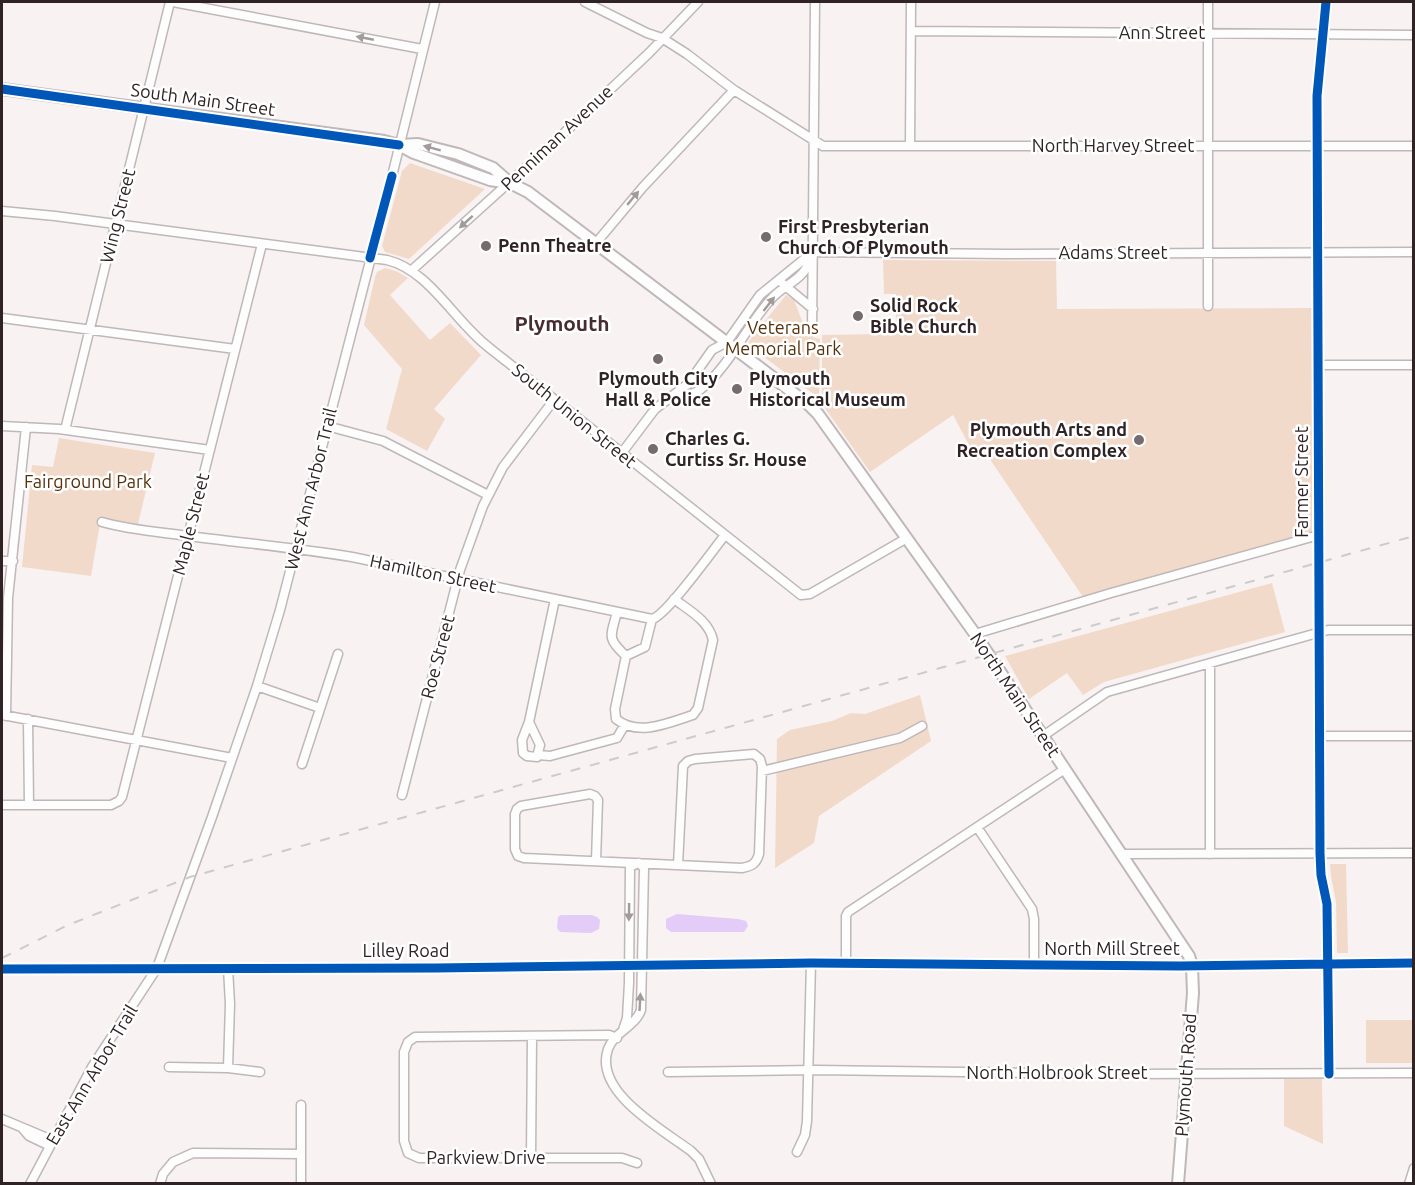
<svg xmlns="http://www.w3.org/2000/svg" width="1415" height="1185" font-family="Ubuntu,sans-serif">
	<rect width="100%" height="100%" fill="#f8f2f2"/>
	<!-- green -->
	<path fill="#f2daca" d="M410,163l75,26 -76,70 -24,-7 -3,-6 20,-75z
		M883,260l173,1 1,48 255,-1v225l-229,64 -96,-142 -10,5 -24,-45 -83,57 -48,-68v-69l61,-1 13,-8v-32h-12z
		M385,268l11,3 12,7 -18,17 40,45 20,-17 31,32 -47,54 11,10 -18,32 -41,-22 16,-60 -38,-44 11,-48 2,-5z
		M786,295l8,5 14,36 12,3 -1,59 -71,-53 1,-4z
		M59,438l96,15 -17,71 -37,-6 -10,58 -69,-9 10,-102 21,2z
		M1272,583l13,49 -181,50 -21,13 -16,-22 -38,26 -24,-43z
		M920,695l11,46 -112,75 -5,27 -39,25 2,-129 13,-9 42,-9 19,-8 14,1z
		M1330,864h16l2,89h-11l-1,-51 -5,-26z
		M1366,1020h47v43h-47z
		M1284,1079h38l1,65 -39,-18z"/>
	<!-- water -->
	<path fill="#e4ccf8" d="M677,914l61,5 8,2 2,5 -4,6h-73l-5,-4v-9z
		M561,915h31l5,2 3,3 -1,9 -8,4 -31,-1 -3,-4 1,-11z"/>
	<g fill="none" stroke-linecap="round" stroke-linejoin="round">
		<!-- minor casing -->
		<g stroke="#bfb7b8" stroke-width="11">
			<path id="minor" d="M173,2l249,47
				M585,2l62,31 15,5 25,16 47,36 89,56h591
				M1326,2l-9,94 3,757 1,22 6,29 2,170
				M911,31l503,4
				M910,146l1,-144
				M2,211l53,5 332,44c37,9 60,48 87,74 9,10 21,18 32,27l295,234 9,-1 97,-56
				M596,243l47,-56 91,-97
				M813,252l193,2 408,-2
				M412,270l152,-137 85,-80 49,-51
				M783,284l30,25
				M1208,306v-304
				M2,318l233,31
				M812,331l3,-329
				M1318,365h96
				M670,398c10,-2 23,-2 31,-9 30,-24 46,-65 72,-92 15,-15 30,-16 38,-39
				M2,426l57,3 151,21
				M327,426l56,15 105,54
				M65,430l105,-428
				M621,454l34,-45 33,-25 24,-34 15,-8 33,-47 53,-43
				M102,522c28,8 57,10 86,14 55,7 110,12 164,21l300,62c14,-3 61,-69 73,-84
				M2,561h11
				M617,612c-6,24 -11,26 9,44l19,-9 7,-28
				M975,634l136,-41 208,-58
				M626,656l-11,53 1,10c22,18 52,4 77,-4l5,-7 15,-68c-4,-19 -23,-29 -39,-41
				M1210,664v190
				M257,686l63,22
				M3,715l229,43
				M6,716l2,-118 18,-171
				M28,719l1,86
				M529,722l11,23 -3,12 -10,-1 -4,-3 -1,-13 7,-18 26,-123
				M1043,736l64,-44 221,-62h86
				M1320,736h94
				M538,755l12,1 67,-18 7,-12
				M302,764l36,-110
				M762,771l138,-33 22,-12
				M402,795l58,-225 23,-64 20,-39 51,-67
				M2,805h109l8,-4 3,-4 140,-553
				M977,827l55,82 2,10v46
				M1122,854l292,-1
				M596,861l2,-61 -3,-4 -5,-2 -69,12 -4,3 -2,5v35l3,7 6,2 218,10c10,-2 14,-4 17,-14l3,-88 -2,-7 -6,-5 -59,5 -7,2 -5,5 -5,99
				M639,863l5,5 -3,142c-6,17 -27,22 -33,39 -15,43 55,81 83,102l8,8 12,25
				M846,962v-46l2,-4 217,-143
				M2,969l434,-1 375,-5 369,3 234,-3
				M623,1030l4,-12 2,-35 1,-116 8,-4
				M617,1038l-8,-3 -194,2 -7,5 -4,10v89l4,12 11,5h203l15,5
				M169,1067l59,1 32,4
				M228,1068l2,-64 -2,-36
				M668,1072l148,-2 304,4 294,-1
				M2,1119l50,21
				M23,1129l6,7 21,10
				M797,1152l8,-17 2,-14 4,-158
				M531,1158l1,-122
				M30,1184l62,-117 65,-99 55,-151 45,-131 23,-76 112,-434 43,-174
				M160,1184l3,-10 10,-12 20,-9 108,1
				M301,1184v-79
				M1409,1184l5,-16"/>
		</g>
		<!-- major casing -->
		<g stroke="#bfb7b8" stroke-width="14">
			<path id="major" d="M2,89l382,52 15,4 15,8 76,27 19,3
				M399,145l19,-1 40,10 35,14 17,15 18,9 280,212 10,10 157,220 214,322 3,10 1,27 -15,191"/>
		</g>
		<!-- minor -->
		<use href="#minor" stroke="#fefdfd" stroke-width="8"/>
		<!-- major -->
		<use href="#major" stroke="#fefdfd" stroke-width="10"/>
		<!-- rail -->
		<path stroke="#cdcbcb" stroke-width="2" stroke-dasharray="10 10" stroke-linecap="butt" d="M2,958l66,-33 122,-48 1224,-341"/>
		<!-- cycleway casing -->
		<g stroke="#fff" stroke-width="13">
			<path id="cycleway" d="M1326,2l-9,94 3,757 1,22 6,29 2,170
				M2,89l397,56
				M370,258l22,-82
				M2,969l434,-1 375,-5 369,3 234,-3"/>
		</g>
		<!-- cycleway -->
		<use href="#cycleway" stroke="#0057b8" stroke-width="9"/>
	</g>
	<!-- one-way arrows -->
	<defs><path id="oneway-solid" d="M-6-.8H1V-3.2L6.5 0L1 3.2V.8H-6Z" transform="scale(1.5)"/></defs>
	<g fill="#a19b9c">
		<use href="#oneway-solid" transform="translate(365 38) rotate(-169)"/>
		<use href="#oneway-solid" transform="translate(432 148) rotate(-165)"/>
		<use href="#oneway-solid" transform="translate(633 198) rotate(-50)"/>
		<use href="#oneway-solid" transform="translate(466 222) rotate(138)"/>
		<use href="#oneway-solid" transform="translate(769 304) rotate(-52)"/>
		<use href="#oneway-solid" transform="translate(629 912) rotate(91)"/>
		<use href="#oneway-solid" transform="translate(640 1002) rotate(-87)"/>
	</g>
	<!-- markers -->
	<g fill="#766b6d" stroke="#fff" stroke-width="2">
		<circle cx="766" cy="237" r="6"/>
		<circle cx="486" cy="246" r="6"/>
		<circle cx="858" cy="316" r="6"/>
		<circle cx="658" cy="359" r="6"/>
		<circle cx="737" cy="389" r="6"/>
		<circle cx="1139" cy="440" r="6"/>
		<circle cx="653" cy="449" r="6"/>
	</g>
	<g text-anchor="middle" stroke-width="5" stroke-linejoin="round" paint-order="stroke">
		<!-- street labels -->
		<g font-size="18" fill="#302326" stroke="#fff">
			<text x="1162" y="39">Ann Street</text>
			<text transform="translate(203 100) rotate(8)" y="6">South Main Street</text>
			<text transform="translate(557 138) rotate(-43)" y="6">Penniman Avenue</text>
			<text x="1113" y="152">North Harvey Street</text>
			<text transform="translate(118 216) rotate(-76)" y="6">Wing Street</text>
			<text x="1113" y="259">Adams Street</text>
			<text transform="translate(574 416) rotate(39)" y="6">South Union Street</text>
			<text transform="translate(1302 482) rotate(-90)" y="6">Farmer Street</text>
			<text transform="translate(311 489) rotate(-76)" y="6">West Ann Arbor Trail</text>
			<text transform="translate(191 524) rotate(-76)" y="6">Maple Street</text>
			<text transform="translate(433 574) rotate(12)" y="6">Hamilton Street</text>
			<text transform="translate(438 657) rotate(-75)" y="6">Roe Street</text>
			<text transform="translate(1015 695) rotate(56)" y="6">North Main Street</text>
			<text x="1112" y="955">North Mill Street</text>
			<text x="406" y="957">Lilley Road</text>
			<text x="1057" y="1079">North Holbrook Street</text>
			<text transform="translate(92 1075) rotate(-59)" y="6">East Ann Arbor Trail</text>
			<text transform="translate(1186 1075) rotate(-86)" y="6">Plymouth Road</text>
			<text x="486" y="1164">Parkview Drive</text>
		</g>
		<!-- poi labels -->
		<g font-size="18" font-weight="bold" fill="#302326" stroke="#fff" text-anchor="start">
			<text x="778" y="233">First Presbyterian<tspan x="778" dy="21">Church Of Plymouth</tspan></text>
			<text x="498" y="252">Penn Theatre</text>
			<text x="870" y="312">Solid Rock<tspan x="870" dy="21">Bible Church</tspan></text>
			<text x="658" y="385" text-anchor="middle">Plymouth City<tspan x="658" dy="21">Hall &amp; Police</tspan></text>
			<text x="749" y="385">Plymouth<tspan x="749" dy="21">Historical Museum</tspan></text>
			<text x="1127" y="436" text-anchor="end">Plymouth Arts and<tspan x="1127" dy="21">Recreation Complex</tspan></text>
			<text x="665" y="445">Charles G.<tspan x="665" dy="21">Curtiss Sr. House</tspan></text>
		</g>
		<!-- park labels -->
		<g font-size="18" fill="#56310b" stroke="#fff">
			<text x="783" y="334">Veterans<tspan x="783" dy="21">Memorial Park</tspan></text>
			<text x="88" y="488">Fairground Park</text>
		</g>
		<!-- quarter labels -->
		<g font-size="21" font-weight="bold" fill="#472d33" stroke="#fff">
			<text x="562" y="331">Plymouth</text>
		</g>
	</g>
	<!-- border -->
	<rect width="1415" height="1185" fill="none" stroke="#302326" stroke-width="6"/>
</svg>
